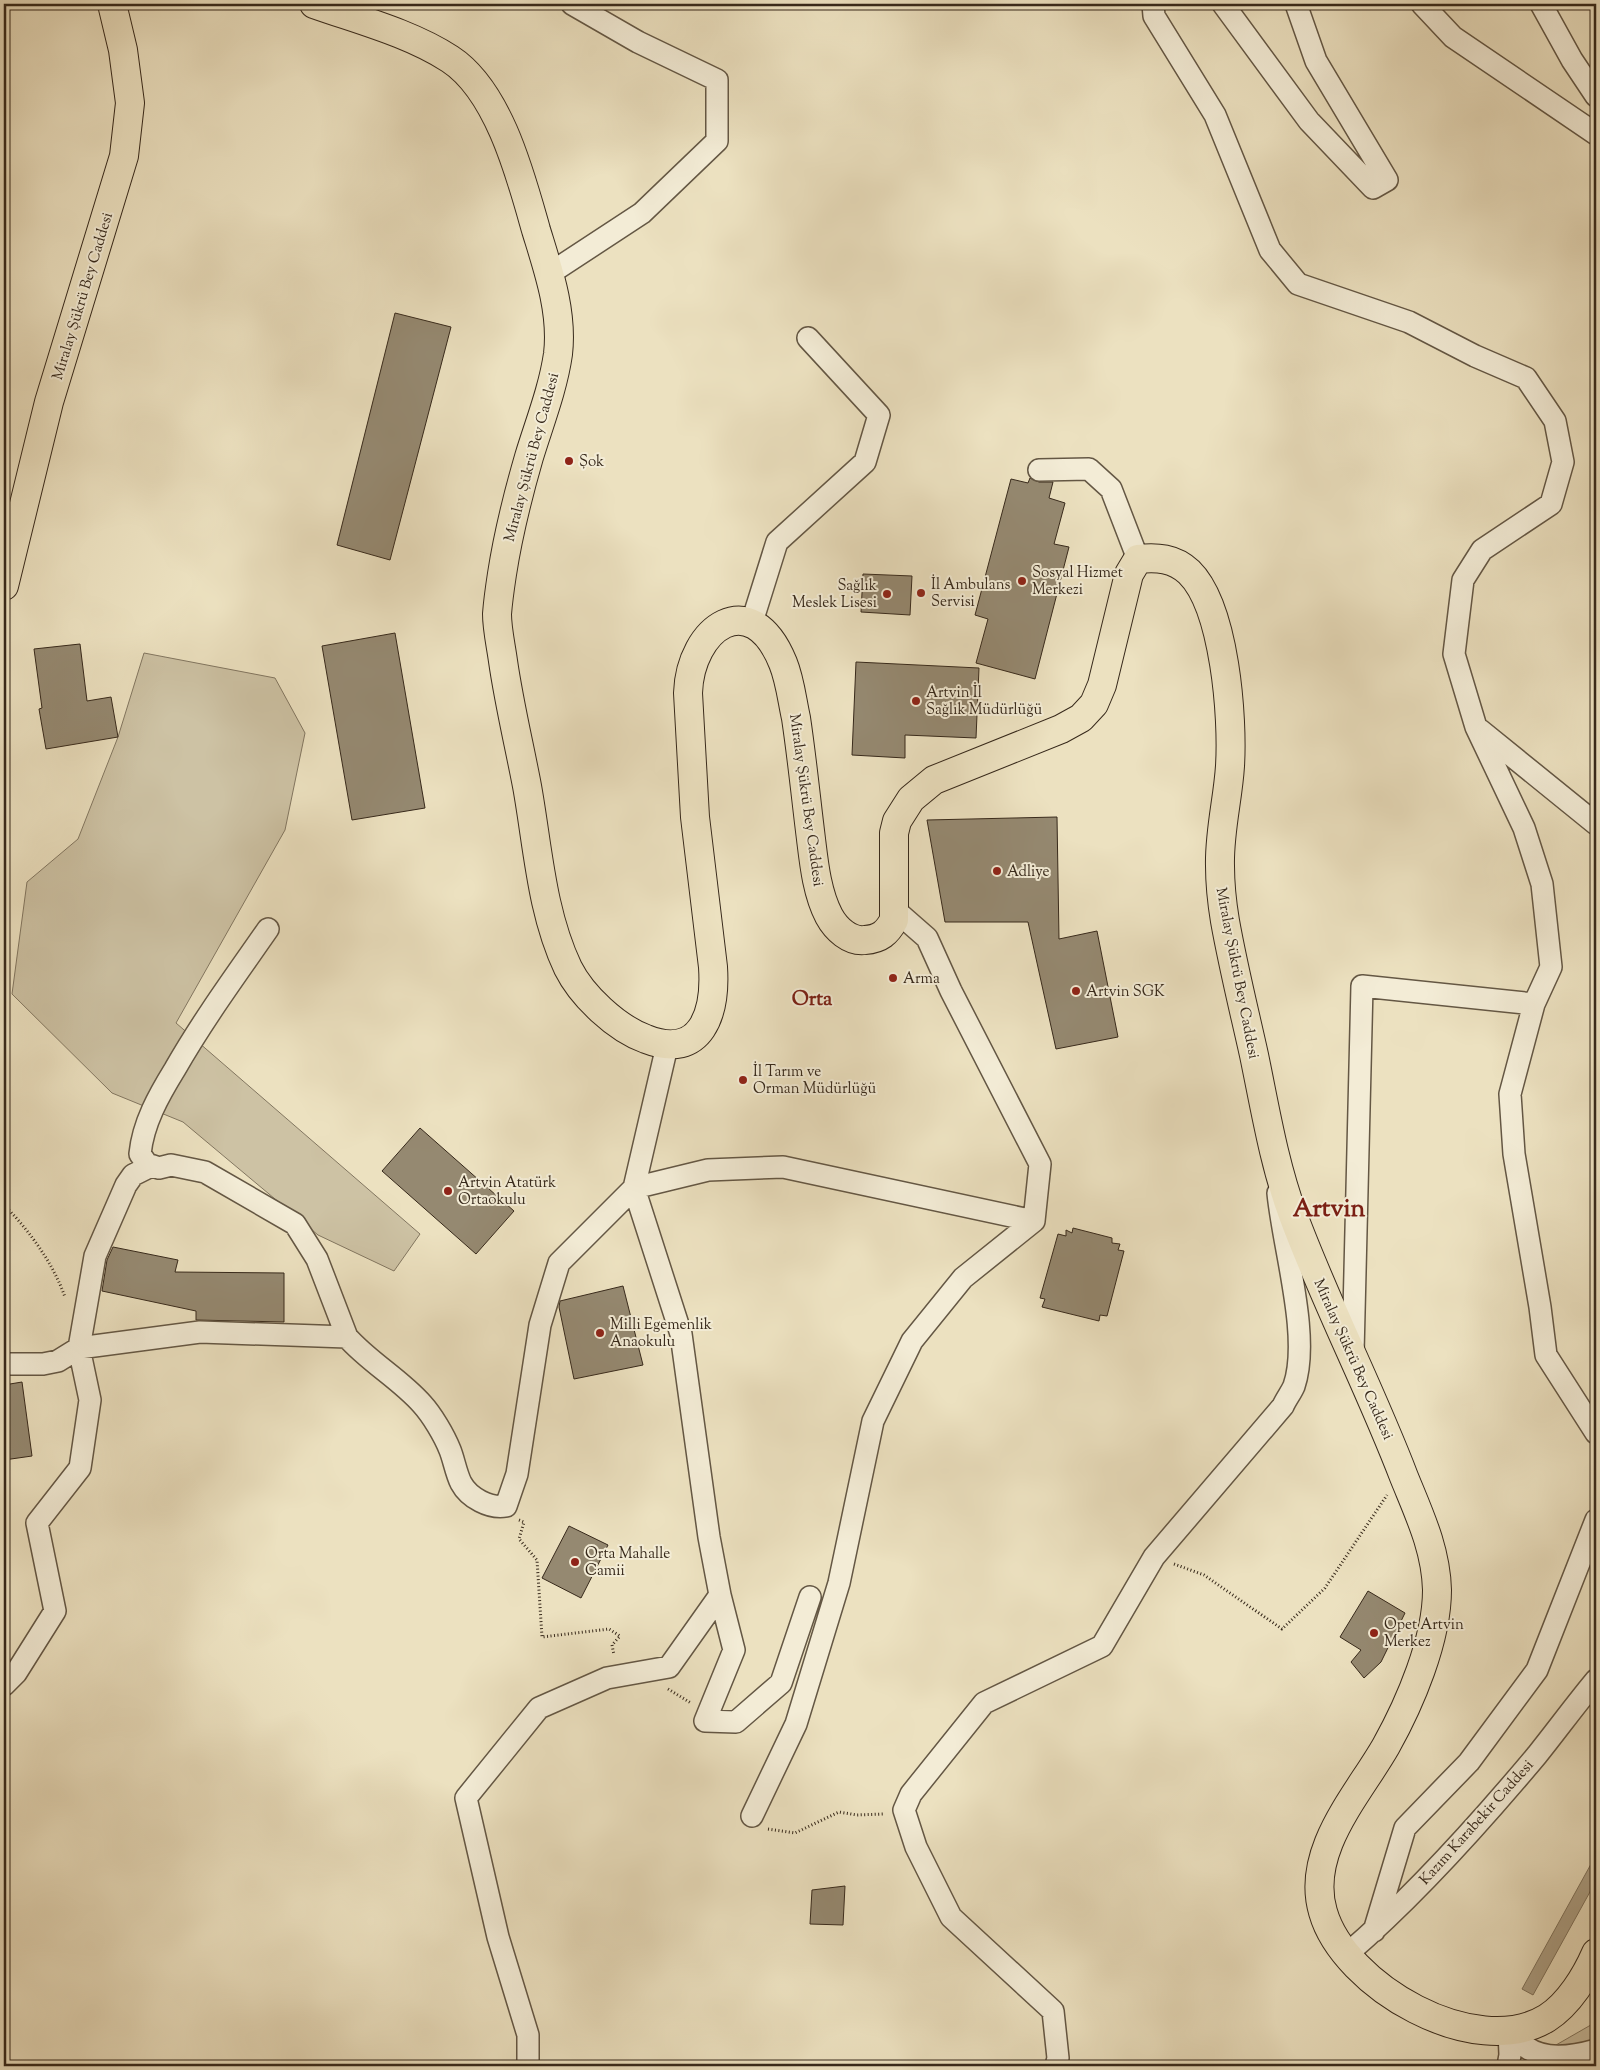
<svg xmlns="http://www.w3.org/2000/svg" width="1600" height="2070" font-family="'Sorts Mill Goudy',serif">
	<rect width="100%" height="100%" fill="#ece1c0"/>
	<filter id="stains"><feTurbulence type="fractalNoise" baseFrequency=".004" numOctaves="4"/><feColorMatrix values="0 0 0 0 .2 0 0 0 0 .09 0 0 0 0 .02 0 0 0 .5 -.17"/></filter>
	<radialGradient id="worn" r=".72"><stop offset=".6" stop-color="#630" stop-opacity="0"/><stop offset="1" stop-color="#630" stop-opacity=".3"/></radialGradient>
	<!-- green -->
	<path fill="#cdc2a4" stroke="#827660" d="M144,653l131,25 30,55 -20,97 -109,193 244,211 -26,37 -76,-36 -135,-113 -71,-29 -100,-99 15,-112 51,-43 40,-102z
		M1596,2022v44h-50l10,-21z"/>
	<!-- water -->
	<path fill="#aea288" stroke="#7e725c" d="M1596,1855v26l-63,114 -11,-6z"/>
	<!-- building -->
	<path fill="#958971" stroke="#37291b" d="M395,313l56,14 -61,233 -53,-15z
		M1030,478l9,4h14l-4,16 16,5 -11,41 15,3 -34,132 -59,-16 12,-44 -13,-4 36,-136 17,4z
		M863,574l49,2 -2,39 -49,-3z
		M395,633l30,175 -73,12 -30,-174z
		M80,644l7,57 24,-4 7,40 -72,12 -7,-40 3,-1 -8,-59z
		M856,662l123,6 -3,70 -71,-3v23l-53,-3z
		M1057,817l2,122 38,-8 21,106 -62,12 -28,-127h-83l-18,-102z
		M420,1128l94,83 -38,43 -94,-83z
		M1073,1228l39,10v5l8,1 -2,6 6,1 -17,65 -7,-1 -1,6 -57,-14 3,-8 -5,-1 18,-64 8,2v-6l6,3z
		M113,1247l65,13 -3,12 109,1v49l-88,-2v-9l-94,-20 5,-31z
		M623,1286l20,79 -69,14 -15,-72 1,-6z
		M22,1382l10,74 -28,4v-75z
		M569,1526l39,19 -27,53 -39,-20z
		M1368,1591l37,22 -24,49 -17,16 -13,-16 10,-12 -21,-13z
		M845,1886l-2,39 -33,-1 2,-34z"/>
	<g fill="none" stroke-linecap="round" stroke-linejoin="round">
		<!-- minor casing -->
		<g stroke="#645744" stroke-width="24">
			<path id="minor" d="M1153,4l1,12 61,99 55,135 28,34 111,38 66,34 51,22 29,43 8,41 -12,42 -69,46 -19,30 -9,74 22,73 48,101 18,56 9,83 -17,37 -24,90 4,60 26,153 6,48 50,78
				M1223,4l86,117 64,67 14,-8 -71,-119 -20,-57
				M1422,4l31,33 143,97
				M1541,4l31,56 24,36
				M549,274l93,-61 75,-72v-61l-79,-38 -66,-38
				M1039,470l50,-1 22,20 27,70
				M752,622l25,-80 88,-80 14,-47 -71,-77
				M1480,730l116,94
				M268,929c-32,46 -65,91 -93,140 -16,26 -32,54 -35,85l7,10 12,4 12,-3 34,7 90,52 22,35 30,78c22,25 53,42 75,67 10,11 22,31 28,46 4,10 6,23 11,33 8,15 29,26 45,23l11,-32 23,-149 19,-62 75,-75 33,-142
				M1353,1353l9,-367 172,18
				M4,1364h39l15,-3 21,-13 16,-92 31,-71 7,-10 18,-9
				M720,1595l14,55 -29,71 31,1 45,-39 29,-86
				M4,1685l12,-12 39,-62 -18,-88 43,-55 10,-68 -11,-52 121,-16 147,5
				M752,1816l44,-92 43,-141 34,-162 39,-80 51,-63 71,-57 6,-57 -89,-173 -24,-53 -32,-28
				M1374,1931l31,-103 64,-66 68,-92 59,-150
				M1347,1954c68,-58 133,-131 190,-199 20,-25 39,-51 59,-75
				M1509,2031c5,5 11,12 17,16 19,14 49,9 70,3
				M528,2066v-31l-30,-98 -32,-139 73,-90 68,-30 62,-11 51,-72 -11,-58 -28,-203 -47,-146 74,-18 75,-3 251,54
				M1056,2066l2,-8 -5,-47 -102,-94 -35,-70 -12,-37 7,-16 73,-91 118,-57 52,-89 129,-151c3,-7 8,-13 11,-20 17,-49 -11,-139 -16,-193
				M1508,2066l2,-11 -1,-24"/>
		</g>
		<!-- major casing -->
		<g stroke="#37291b" stroke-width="30">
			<path id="major" d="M314,4c45,16 96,29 136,55 49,32 71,118 86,171 12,39 27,82 22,124 -5,35 -19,70 -29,103 -11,38 -21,78 -27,117 -2,13 -4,27 -5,40 0,15 4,32 6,47 6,42 16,83 24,125 11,61 14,125 41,182 14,28 48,60 78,71 56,22 70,-27 67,-72l-18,-150 -7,-124c2,-65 63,-109 95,-30 7,17 9,37 13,55 6,40 10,81 15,121 3,25 6,54 18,77 7,13 21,26 36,24 15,-1 22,-7 29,-20v-87l3,-12 14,-22 23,-19 127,-51 20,-11 13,-14 8,-19 27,-111 9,-15c19,-2 36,-1 51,13 36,35 44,146 41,194 -2,33 -11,66 -10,100 0,18 2,37 5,55 8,45 19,89 29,134 11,53 20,109 39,160 33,89 77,173 111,262 15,37 32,72 33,113 0,50 -27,113 -51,156 -28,49 -81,105 -63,166 21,74 152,150 224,106 22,-14 39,-42 49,-65
				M4,586l45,-184 75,-246 6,-53 -7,-53 -11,-46"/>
		</g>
		<!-- path -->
		<path stroke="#37291b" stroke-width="3" stroke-dasharray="1 2.5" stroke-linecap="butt" d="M4,1205c25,25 49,58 61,92
			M519,1520l5,2 -5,17 18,21 5,77 67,-8 11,7 -8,9 2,10
			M1174,1564l30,11 78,54 43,-41 62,-93
			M668,1689l23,14
			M768,1829l27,4 44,-21 18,3 27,-1"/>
		<!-- minor -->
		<use href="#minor" stroke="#f3ecd6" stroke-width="21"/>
		<!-- major -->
		<use href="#major" stroke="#ece1c0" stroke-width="28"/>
	</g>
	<!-- markers -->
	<g fill="#8f2418" stroke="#f3ecd6" stroke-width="2">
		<circle cx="569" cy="461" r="5"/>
		<circle cx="1022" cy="581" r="5"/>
		<circle cx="921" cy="593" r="5"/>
		<circle cx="887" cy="594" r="5"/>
		<circle cx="916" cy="701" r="5"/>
		<circle cx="997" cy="871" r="5"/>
		<circle cx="893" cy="978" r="5"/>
		<circle cx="1076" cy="991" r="5"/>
		<circle cx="743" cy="1080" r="5"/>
		<circle cx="448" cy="1191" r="5"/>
		<circle cx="600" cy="1333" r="5"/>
		<circle cx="575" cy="1562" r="5"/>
		<circle cx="1374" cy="1633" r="5"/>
	</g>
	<g text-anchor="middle" stroke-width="4" stroke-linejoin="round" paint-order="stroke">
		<!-- street labels -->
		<g font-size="15" fill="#37291b" stroke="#f3ecd6">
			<text transform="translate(82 296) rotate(-73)" y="5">Miralay Şükrü Bey Caddesi</text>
			<text transform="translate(531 457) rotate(-75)" y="5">Miralay Şükrü Bey Caddesi</text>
			<text transform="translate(807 800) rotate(82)" y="5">Miralay Şükrü Bey Caddesi</text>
			<text transform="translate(1238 973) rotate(79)" y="5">Miralay Şükrü Bey Caddesi</text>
			<text transform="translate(1354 1359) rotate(66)" y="5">Miralay Şükrü Bey Caddesi</text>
			<text transform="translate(1476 1822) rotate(-48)" y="5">Kazım Karabekir Caddesi</text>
		</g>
		<!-- poi labels -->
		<g font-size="15" fill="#37291b" stroke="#f3ecd6" text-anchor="start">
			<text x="579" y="466">Şok</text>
			<text x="1032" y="577">Sosyal Hizmet<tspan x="1032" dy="17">Merkezi</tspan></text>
			<text x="931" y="589">İl Ambulans<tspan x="931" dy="17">Servisi</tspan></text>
			<text x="877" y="590" text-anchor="end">Sağlık<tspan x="877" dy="17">Meslek Lisesi</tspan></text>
			<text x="926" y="697">Artvin İl<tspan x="926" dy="17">Sağlık Müdürlüğü</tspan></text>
			<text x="1007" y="876">Adliye</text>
			<text x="903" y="983">Arma</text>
			<text x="1086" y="996">Artvin SGK</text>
			<text x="753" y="1076">İl Tarım ve<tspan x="753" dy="17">Orman Müdürlüğü</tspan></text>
			<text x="458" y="1187">Artvin Atatürk<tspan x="458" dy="17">Ortaokulu</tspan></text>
			<text x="610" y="1329">Milli Egemenlik<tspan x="610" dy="17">Anaokulu</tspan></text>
			<text x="585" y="1558">Orta Mahalle<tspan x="585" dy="17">Camii</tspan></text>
			<text x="1384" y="1629">Opet Artvin<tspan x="1384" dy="17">Merkez</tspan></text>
		</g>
		<!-- district labels -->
		<g font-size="20" font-weight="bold" fill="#7a1f14" stroke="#f3ecd6">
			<text x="812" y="1005">Orta</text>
		</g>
		<!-- town labels -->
		<g font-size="25" font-weight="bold" fill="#7a1f14" stroke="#f3ecd6">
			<text x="1329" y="1216">Artvin</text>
		</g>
	</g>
	<!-- margin -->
	<rect width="1600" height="2070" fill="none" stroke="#ece1c0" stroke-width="20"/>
	<rect x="5" y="5" width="1590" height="2060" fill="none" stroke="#37291b" stroke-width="2.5"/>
	<rect x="10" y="10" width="1580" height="2050" fill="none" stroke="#37291b"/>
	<rect width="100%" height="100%" filter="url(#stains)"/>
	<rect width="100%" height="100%" fill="url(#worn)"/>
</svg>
